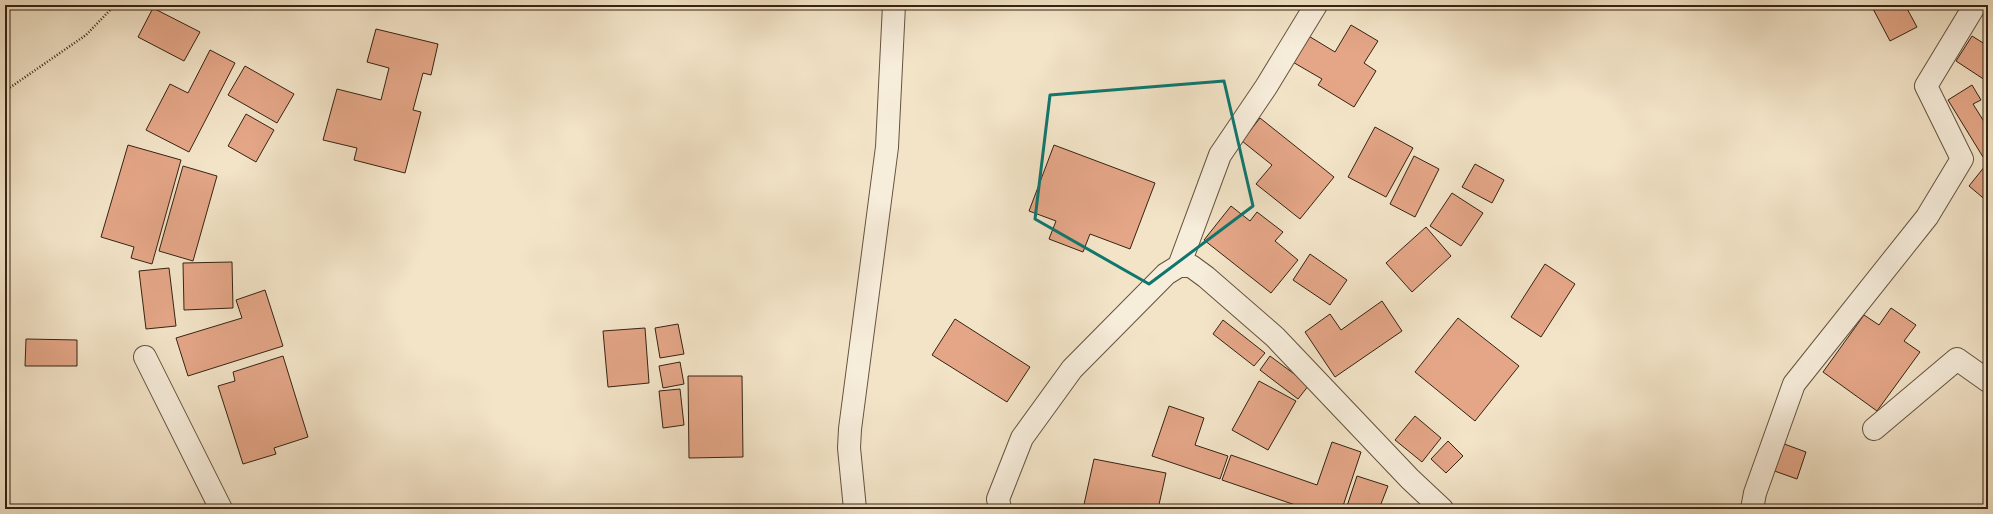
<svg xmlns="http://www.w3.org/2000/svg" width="1993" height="514" font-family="Vollkorn,serif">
	<rect width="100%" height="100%" fill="#f3e4c8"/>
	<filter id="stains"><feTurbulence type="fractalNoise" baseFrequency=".005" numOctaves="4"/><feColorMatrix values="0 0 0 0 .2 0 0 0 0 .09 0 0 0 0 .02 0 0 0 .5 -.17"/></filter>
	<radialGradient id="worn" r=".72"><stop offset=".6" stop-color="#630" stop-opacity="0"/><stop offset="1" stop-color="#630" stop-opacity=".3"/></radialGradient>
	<!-- building -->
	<path fill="#e4a687" stroke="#352311" d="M1871,5h34l12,22 -27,14z
		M153,8l47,24 -16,29 -46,-24z
		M1351,25l27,16 -14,22 12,8 -22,36 -36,-22 4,-6 -31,-18 16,-26 28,17z
		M376,29l62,15 -7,31 -8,-2 -10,37 8,2 -16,61 -51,-13 3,-12 -34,-8 14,-51 44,11 8,-32 -22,-6z
		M1972,36l16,10v36l-32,-21z
		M210,50l25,13 -46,89 -43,-22 24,-46 18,9z
		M245,66l49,28 -17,29 -49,-28z
		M1972,85l9,15 -8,4 15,24v26l-5,3 -35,-57z
		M246,114l28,16 -18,32 -28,-16z
		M1260,118l74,59 -34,42 -44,-35 16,-19 -30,-24z
		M1375,127l38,21 -27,49 -38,-20z
		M128,145l53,15 -29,104 -21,-6 3,-11 -33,-10z
		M1054,145l101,38 -25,66 -40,-15 -7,18 -34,-13 7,-18 -27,-10z
		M1414,156l25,13 -24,48 -25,-13z
		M1475,164l29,16 -12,23 -30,-16z
		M183,166l34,10 -24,85 -34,-10z
		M1985,166l3,3v33l-19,-16z
		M1452,193l31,20 -22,33 -31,-20z
		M1231,206l19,15 7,-9 26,20 -8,9 23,19 -27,33 -67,-53z
		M1426,227l25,29 -39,36 -26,-29z
		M1310,254l37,26 -17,25 -37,-25z
		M232,262l1,46 -49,2 -1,-47z
		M1545,264l30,20 -34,53 -30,-20z
		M169,268l7,58 -30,3 -7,-58z
		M265,290l18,56 -95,30 -12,-38 66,-20 -6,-18z
		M1382,301l20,30 -67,46 -30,-45 25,-18 11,16z
		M1891,308l25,17 -12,16 16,11 -43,59 -54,-39 41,-57 15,10z
		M1458,318l61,48 -44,55 -60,-49z
		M955,319l75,48 -23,35 -75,-47z
		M1223,320l42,33 -11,13 -41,-32z
		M678,324l6,30 -24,4 -5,-30z
		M645,328l4,55 -41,4 -5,-56z
		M26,339l51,1v26h-52z
		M283,356l25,81 -34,11 2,6 -33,10 -25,-78 17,-5 -2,-9z
		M1270,356l39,29 -11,14 -38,-29z
		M680,362l4,22 -21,4 -4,-22z
		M688,376h54l1,81 -54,1z
		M1259,381l37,20 -28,49 -36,-20z
		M680,389l4,36 -21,3 -4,-37z
		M1169,406l35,12 -9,27 33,11 -8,23 -68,-23z
		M1415,416l26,22 -19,24 -27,-22z
		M1448,441l15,15 -17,17 -15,-14z
		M1776,441l30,11 -9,27 -31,-11z
		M1332,442l29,10 -19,57h-35l-85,-29 9,-25 86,30z
		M1094,459l72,14 -8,36h-75z
		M1357,476l31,10 -9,23h-12l-9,-3 -2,3h-10z"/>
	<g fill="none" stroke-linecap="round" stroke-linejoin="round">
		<!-- minor casing -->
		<g stroke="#64533f" stroke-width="24">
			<path id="minor" d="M1179,266l41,-111 46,-68 50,-82
				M145,357l76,152
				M1874,429l83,-70 31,22
				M855,509l-6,-61 1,-19 37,-282 7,-142
				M1000,509l-2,-10 24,-61 50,-69 94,-95 13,-8h12l15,11 69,60 135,142 32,30
				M1752,509l3,-16 39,-109 133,-167 35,-58 -36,-73 49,-81"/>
		</g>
		<!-- path -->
		<path stroke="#352311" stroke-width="2.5" stroke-dasharray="1 2" stroke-linecap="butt" d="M5,91l81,-56 29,-30"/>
		<!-- minor -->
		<use href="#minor" stroke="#f7eddb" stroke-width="22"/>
	</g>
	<!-- marked area -->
	<path fill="none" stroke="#0f766e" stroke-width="3" stroke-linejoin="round" d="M1224,81l29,125 -104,78 -114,-65 15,-124z"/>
	<!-- margin -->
	<rect width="1993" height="514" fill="none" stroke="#f3e4c8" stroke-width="20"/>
	<rect x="6" y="6" width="1981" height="502" fill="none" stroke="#352311" stroke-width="2"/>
	<rect x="10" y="10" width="1973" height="494" fill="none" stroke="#352311"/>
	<rect width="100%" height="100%" filter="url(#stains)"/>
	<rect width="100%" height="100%" fill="url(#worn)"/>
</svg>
